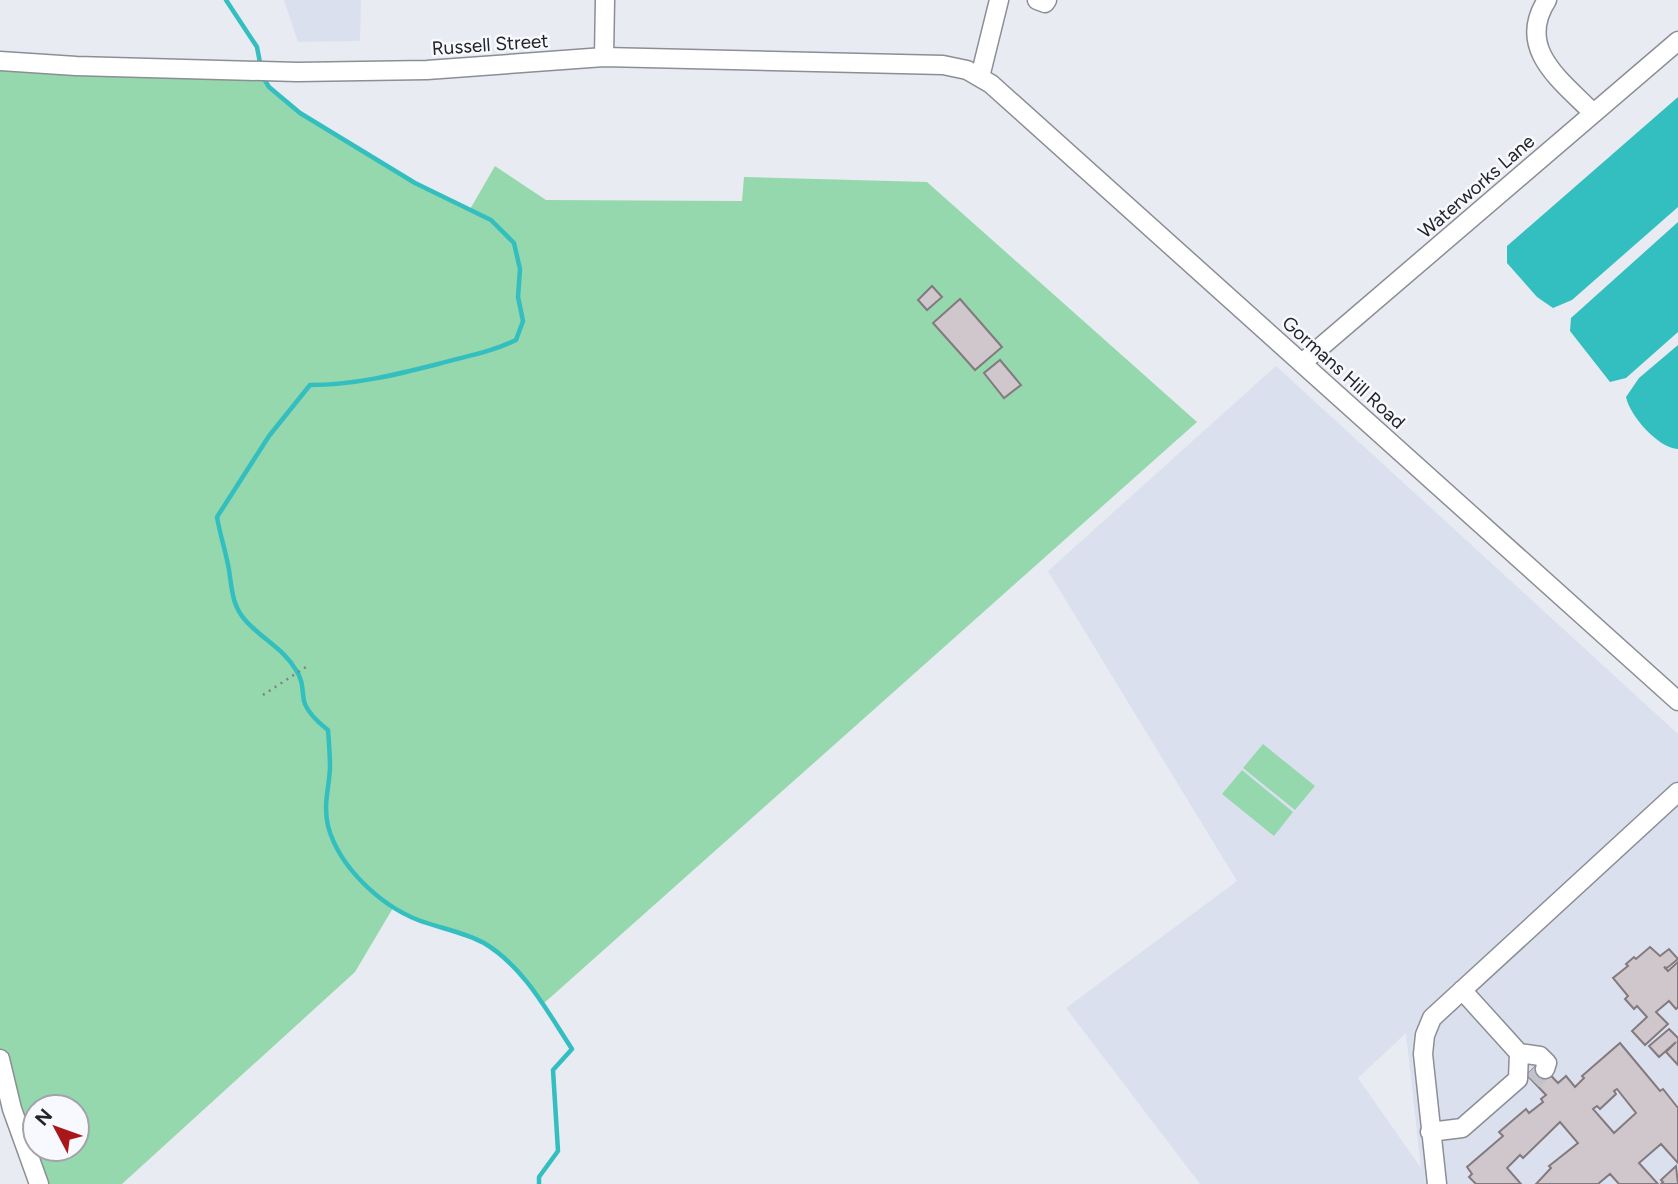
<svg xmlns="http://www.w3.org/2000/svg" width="1678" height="1184" font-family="Figtree,sans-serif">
	<rect width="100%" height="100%" fill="#e9ebf3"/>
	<!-- built -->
	<path fill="#dbe0ef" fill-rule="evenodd" d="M284,0h77l-1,41 -62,1z
		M1276,366l402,368v450h-478l-134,-176 171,-127 -189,-310zM1405,1034h1l15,134 -63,-90z"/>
	<!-- green -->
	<path fill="#95d8ad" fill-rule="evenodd" d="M0,61l262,14 7,12 31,26 115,70 31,14 23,14 26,-45 51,34 196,1 2,-24 183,5 270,240 -654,582 -25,-34 -34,-27 -66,-23 -25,-12 -38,64 -233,212h-83l-39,-125zM35,1107h42v42h-42z
		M1263,744l52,42 -20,24 -52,-42z
		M1242,770l51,42 -19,24 -52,-42z"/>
	<!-- water -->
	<path fill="#33bebf" d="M1678,97v110l-106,93 -19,8 -16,-11 -30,-34v-17z
		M1678,222v110l-52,46 -16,4 -40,-51 1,-13z
		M1678,345v104c-20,-1 -48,-33 -52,-52l13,-19z"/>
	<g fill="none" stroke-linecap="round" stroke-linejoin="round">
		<!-- stream -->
		<path stroke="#33bebf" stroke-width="4.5" d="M226,0l31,47 4,21
			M263,77l6,10 31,26 115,70 76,37 23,23 6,26 -2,28 5,24 -7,19c-27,13 -50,16 -78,24 -43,11 -84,21 -128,21l-41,51 -52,81c3,18 9,35 12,53 3,19 3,36 17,51 16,18 38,28 50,49 7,10 6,19 8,31 3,11 15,22 24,29 1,13 2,25 2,38 -1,21 -7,36 -2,58 11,41 52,79 90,94 21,8 46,12 66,23 40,24 63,68 88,106l-19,21 5,81 -19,26v7"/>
	</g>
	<!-- building -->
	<path fill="#cfc7cb" stroke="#827a7e" stroke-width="2" fill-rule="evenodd" d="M932,286l10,11 -15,13 -9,-10z
		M960,299l42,48 -27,23 -42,-47z
		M1000,360l21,25 -17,13 -20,-25z
		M1650,947l10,9 9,-7 9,10 -11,9 -3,-1 4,4 10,-9v45l-2,2 -7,-8 -13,11 12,12 -23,21 -13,-14 15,-14 -10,-11 -3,3 -9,-10 3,-3 -15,-18 15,-12 -2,-2 8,-7 2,2z
		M1669,1029l9,9v27l-12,-13 10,-10 -17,15 -10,-11z
		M1620,1043l40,48 3,-2 15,19v55l-17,-19 -22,19 19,21h-39l-9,-10 -12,10h-62l15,-16 -2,-2 29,-23 -18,-21 -37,36 -3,-3 -13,13 14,16h-45l-7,-7 3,-3 -5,-7 36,-31 -4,-4 27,-23 3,4 14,-11 -2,-3 5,-4 -19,-20 12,-12 19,20 8,-7 9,11 9,-9 -2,-2zM1617,1089l19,24 -22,20 -21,-24 4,-3 3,3 16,-15 -2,-3z
		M1676,1166l2,18h-17l2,-2 -2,-2z"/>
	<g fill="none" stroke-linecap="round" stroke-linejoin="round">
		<!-- minor-tunnel -->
		<path stroke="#c2c3ca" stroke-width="18" stroke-dasharray="18 9" stroke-linecap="butt" d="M1533,1081l12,-12"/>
		<!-- minor casing -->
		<g stroke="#8b8e95" stroke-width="21">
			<path id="minor" d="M1037,0l8,3 2,-3
				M1547,0c-32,49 15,81 46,113
				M604,57l1,-57
				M0,61l76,5 221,6 130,-2 177,-13 339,8 24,5 24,14 687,617
				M980,77l19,-77
				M1302,363l376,-322
				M1519,1053l21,3 7,7 -2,6
				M0,1059l12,50 27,75
				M1430,1132l32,-4 56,-49 1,-26 -57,-63
				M1437,1184l-14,-130 2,-19 7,-17 246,-226"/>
		</g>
		<!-- path -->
		<path stroke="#808187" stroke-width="2.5" stroke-dasharray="2 5" stroke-linecap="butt" d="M263,695l46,-30"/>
		<!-- minor -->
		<use href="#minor" stroke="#fff" stroke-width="18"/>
	</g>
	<g text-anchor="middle" stroke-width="5" stroke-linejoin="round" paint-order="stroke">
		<!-- street labels -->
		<g font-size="19" fill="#242427" stroke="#f7f9ff">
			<text transform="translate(490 44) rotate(-4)" y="7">Russell Street</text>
			<text transform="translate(1476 186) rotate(-41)" y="7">Waterworks Lane</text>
			<text transform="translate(1344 372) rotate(42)" y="7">Gormans Hill Road</text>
		</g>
	</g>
	<!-- north arrow -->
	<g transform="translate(56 1128) rotate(311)"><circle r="33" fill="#f7f9ff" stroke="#a3a4a9" stroke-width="2"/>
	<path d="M0-5L12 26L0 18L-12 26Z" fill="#aa171a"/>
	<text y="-10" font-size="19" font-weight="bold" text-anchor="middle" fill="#242427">N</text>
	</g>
</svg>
